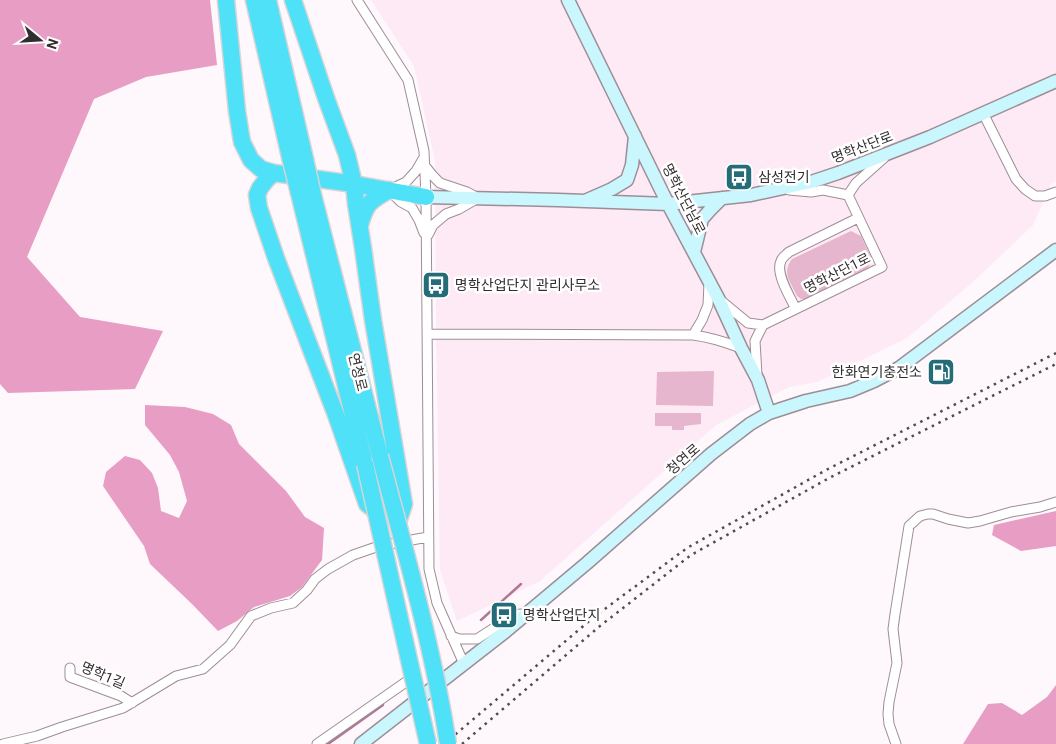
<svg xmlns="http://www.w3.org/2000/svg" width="1056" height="744" font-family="Roboto,'Noto Sans KR',sans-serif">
	<rect width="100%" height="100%" fill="#fef7fb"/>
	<!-- built -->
	<path fill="#feeaf4" d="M371,0h685v181l-4,2 -19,42 -60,57 -66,56 -90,44 -28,5 -73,38 -176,156 -83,40 -17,-51 -4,-251 -1,-158 -21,-95z"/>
	<!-- green -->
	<path fill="#e5b6cd" d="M851,231l10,5 10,22 -1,7 -4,5 -60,29h-5l-4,-3c-6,-14 -16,-23 -5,-37z
		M714,371l-1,35 -57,-1 1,-33z
		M655,413h46v11l-17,2v4h-12v-4h-17z"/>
	<!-- forest -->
	<path fill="#e79dc4" d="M0,0h210l7,65 -71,12 -52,22 -67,158 53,60 83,14 -28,58 -127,4 -8,-9z
		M145,405l40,2 28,7 18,11 8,19 47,47 19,26 19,11 -2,32 -20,27 -12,9 -36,11 -17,14 -19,10 -26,-27 -42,-40 -6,-18 -41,-60 3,-14 19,-16 15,4 12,13 6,15 3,23 18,7 8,-17 -8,-29 -9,-17 -25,-30z
		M1056,511v35l-35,5 -29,-16 2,-10z
		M1056,685v59h-93l25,-40 14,-1 20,12 25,-18z"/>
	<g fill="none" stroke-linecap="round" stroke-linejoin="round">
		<!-- stream -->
		<path stroke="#af7996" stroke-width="2.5" d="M481,620l40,-36
			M328,744l55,-39"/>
		<!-- street casing -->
		<g stroke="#9d8e96" stroke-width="11">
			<path id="street" d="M357,0l51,80 16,71 2,46 3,372 8,34 27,61
				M983,113l33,66 9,10 10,7h10l11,-4
				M423,159l-7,12 -10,11 -17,8 12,12 11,6 7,12 5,13
				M425,166l8,10 7,7 27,9 11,6 -19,11 -13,5 -13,11 -5,10
				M789,190l22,2 12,-2 25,5
				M848,195l8,-12 28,-25
				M709,283l-1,22 -6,15 -9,15c17,2 32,7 48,13
				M719,299l29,24 15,2
				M796,309c-6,-12 -21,-36 -15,-48 1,-4 5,-6 8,-9l69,-34
				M763,325l119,-58 -34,-72
				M427,334l266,1
				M757,375l-2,-34 8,-16
				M451,636l8,3h18l23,-15 20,-10
				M70,668v9l51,19 11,7
				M3,744l34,-8 25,-9 61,-19 53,-32 27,-7 27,-24 21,-29 20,-8 22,-5 14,-13 8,-11 13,-10 25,-14 26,-9 49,-9
				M317,744l96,-67
				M896,744l-7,-20 -1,-10 1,-12 8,-39 -4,-34 2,-15 14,-88 11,-10 8,-2h5l15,5 20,4 12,-2 31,-9 29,-5 16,-5"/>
		</g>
		<!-- secondary casing -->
		<g stroke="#9d8e96" stroke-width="15">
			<path id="secondary" d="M568,0l100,204 50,94 23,50 17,32 11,33
				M426,197l132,3 110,4 83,-9 60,-13 27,-9 92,-36 126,-56
				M587,200l25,-11 15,-9 5,-15 3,-29
				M694,252l8,-33 8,-9 12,-12
				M361,744l145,-113 81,-68 124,-109 39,-30 19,-11 37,-12 44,-10 24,-10 25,-13 157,-118"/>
		</g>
		<!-- highway casing -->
		<g stroke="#d6d5d6" stroke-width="19">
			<path id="highway" d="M226,0l11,111 5,31 9,18 10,9 13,4 80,11 72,13
				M254,0l36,157
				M268,0l37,159
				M293,0l33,98 21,57 7,29 2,20 7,44 10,72 31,184 -6,18
				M274,173l-7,6 -7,9 -3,7 2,13 17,50 60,157 31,89 9,7
				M299,193l66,271
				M313,195l67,261
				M360,225c6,-22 10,-24 29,-35"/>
		</g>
		<!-- street -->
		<use href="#street" stroke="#fff" stroke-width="9"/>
		<!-- secondary -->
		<use href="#secondary" stroke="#caf6fd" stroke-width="12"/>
		<!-- highway -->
		<use href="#highway" stroke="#4ee1f7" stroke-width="16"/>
		<!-- rail -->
		<path stroke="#524c4f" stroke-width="2.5" stroke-dasharray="2.5 5" stroke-linecap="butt" d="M444,744l150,-127 93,-69 139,-78 230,-117
			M462,744l138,-118 91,-71 140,-78 225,-113"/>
		<!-- highway-bridge casing -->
		<g stroke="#d6d5d6" stroke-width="19" stroke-linecap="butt">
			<path id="highway-bridge" d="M290,157l9,36
				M305,159l8,36
				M380,456c25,95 53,191 68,288
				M365,464l63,280"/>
		</g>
		<!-- highway-bridge -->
		<use href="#highway-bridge" stroke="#4ee1f7" stroke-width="16"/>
	</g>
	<!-- icons -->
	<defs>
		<g id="bus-square" transform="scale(1.4375)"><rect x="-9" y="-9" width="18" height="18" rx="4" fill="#246d78" stroke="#fff"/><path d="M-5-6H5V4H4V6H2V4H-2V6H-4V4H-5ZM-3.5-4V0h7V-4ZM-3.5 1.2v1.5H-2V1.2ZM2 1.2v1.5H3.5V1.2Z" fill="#fff"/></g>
		<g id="fuel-square" transform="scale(1.4375)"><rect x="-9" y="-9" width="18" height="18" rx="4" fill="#246d78" stroke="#fff"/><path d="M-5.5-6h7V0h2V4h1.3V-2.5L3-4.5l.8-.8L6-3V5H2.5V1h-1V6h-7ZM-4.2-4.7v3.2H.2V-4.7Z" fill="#fff"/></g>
	</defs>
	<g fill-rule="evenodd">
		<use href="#bus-square" x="739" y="177"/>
		<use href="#bus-square" x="436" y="285"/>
		<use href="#fuel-square" x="941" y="372"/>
		<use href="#bus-square" x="504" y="615"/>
	</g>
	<g text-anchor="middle" stroke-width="5" stroke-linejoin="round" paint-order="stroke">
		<!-- street labels -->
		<g font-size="14" fill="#332d30" stroke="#fff">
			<text transform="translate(862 147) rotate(-21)" y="5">명학산단로</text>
			<text transform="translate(684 199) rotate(63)" y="5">명학산단남로</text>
			<text transform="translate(837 273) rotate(-27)" y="5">명학산단1로</text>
			<text transform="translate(358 372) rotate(76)" y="5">연청로</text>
			<text transform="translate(683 459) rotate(-41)" y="5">청연로</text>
			<text transform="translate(103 675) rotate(23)" y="5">명학1길</text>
		</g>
		<!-- poi labels -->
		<g font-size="14" fill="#332d30" stroke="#fff" text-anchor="start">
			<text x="758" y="182">삼성전기</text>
			<text x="455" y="290">명학산업단지 관리사무소</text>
			<text x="922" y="377" text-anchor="end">한화연기충전소</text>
			<text x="523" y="620">명학산업단지</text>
		</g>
	</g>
	<!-- north arrow -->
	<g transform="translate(40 40) rotate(108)" stroke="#ffffff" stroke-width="4" paint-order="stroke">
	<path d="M0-4L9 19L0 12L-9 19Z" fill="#332d30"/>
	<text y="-8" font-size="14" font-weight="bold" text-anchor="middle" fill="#332d30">N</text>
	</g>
</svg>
